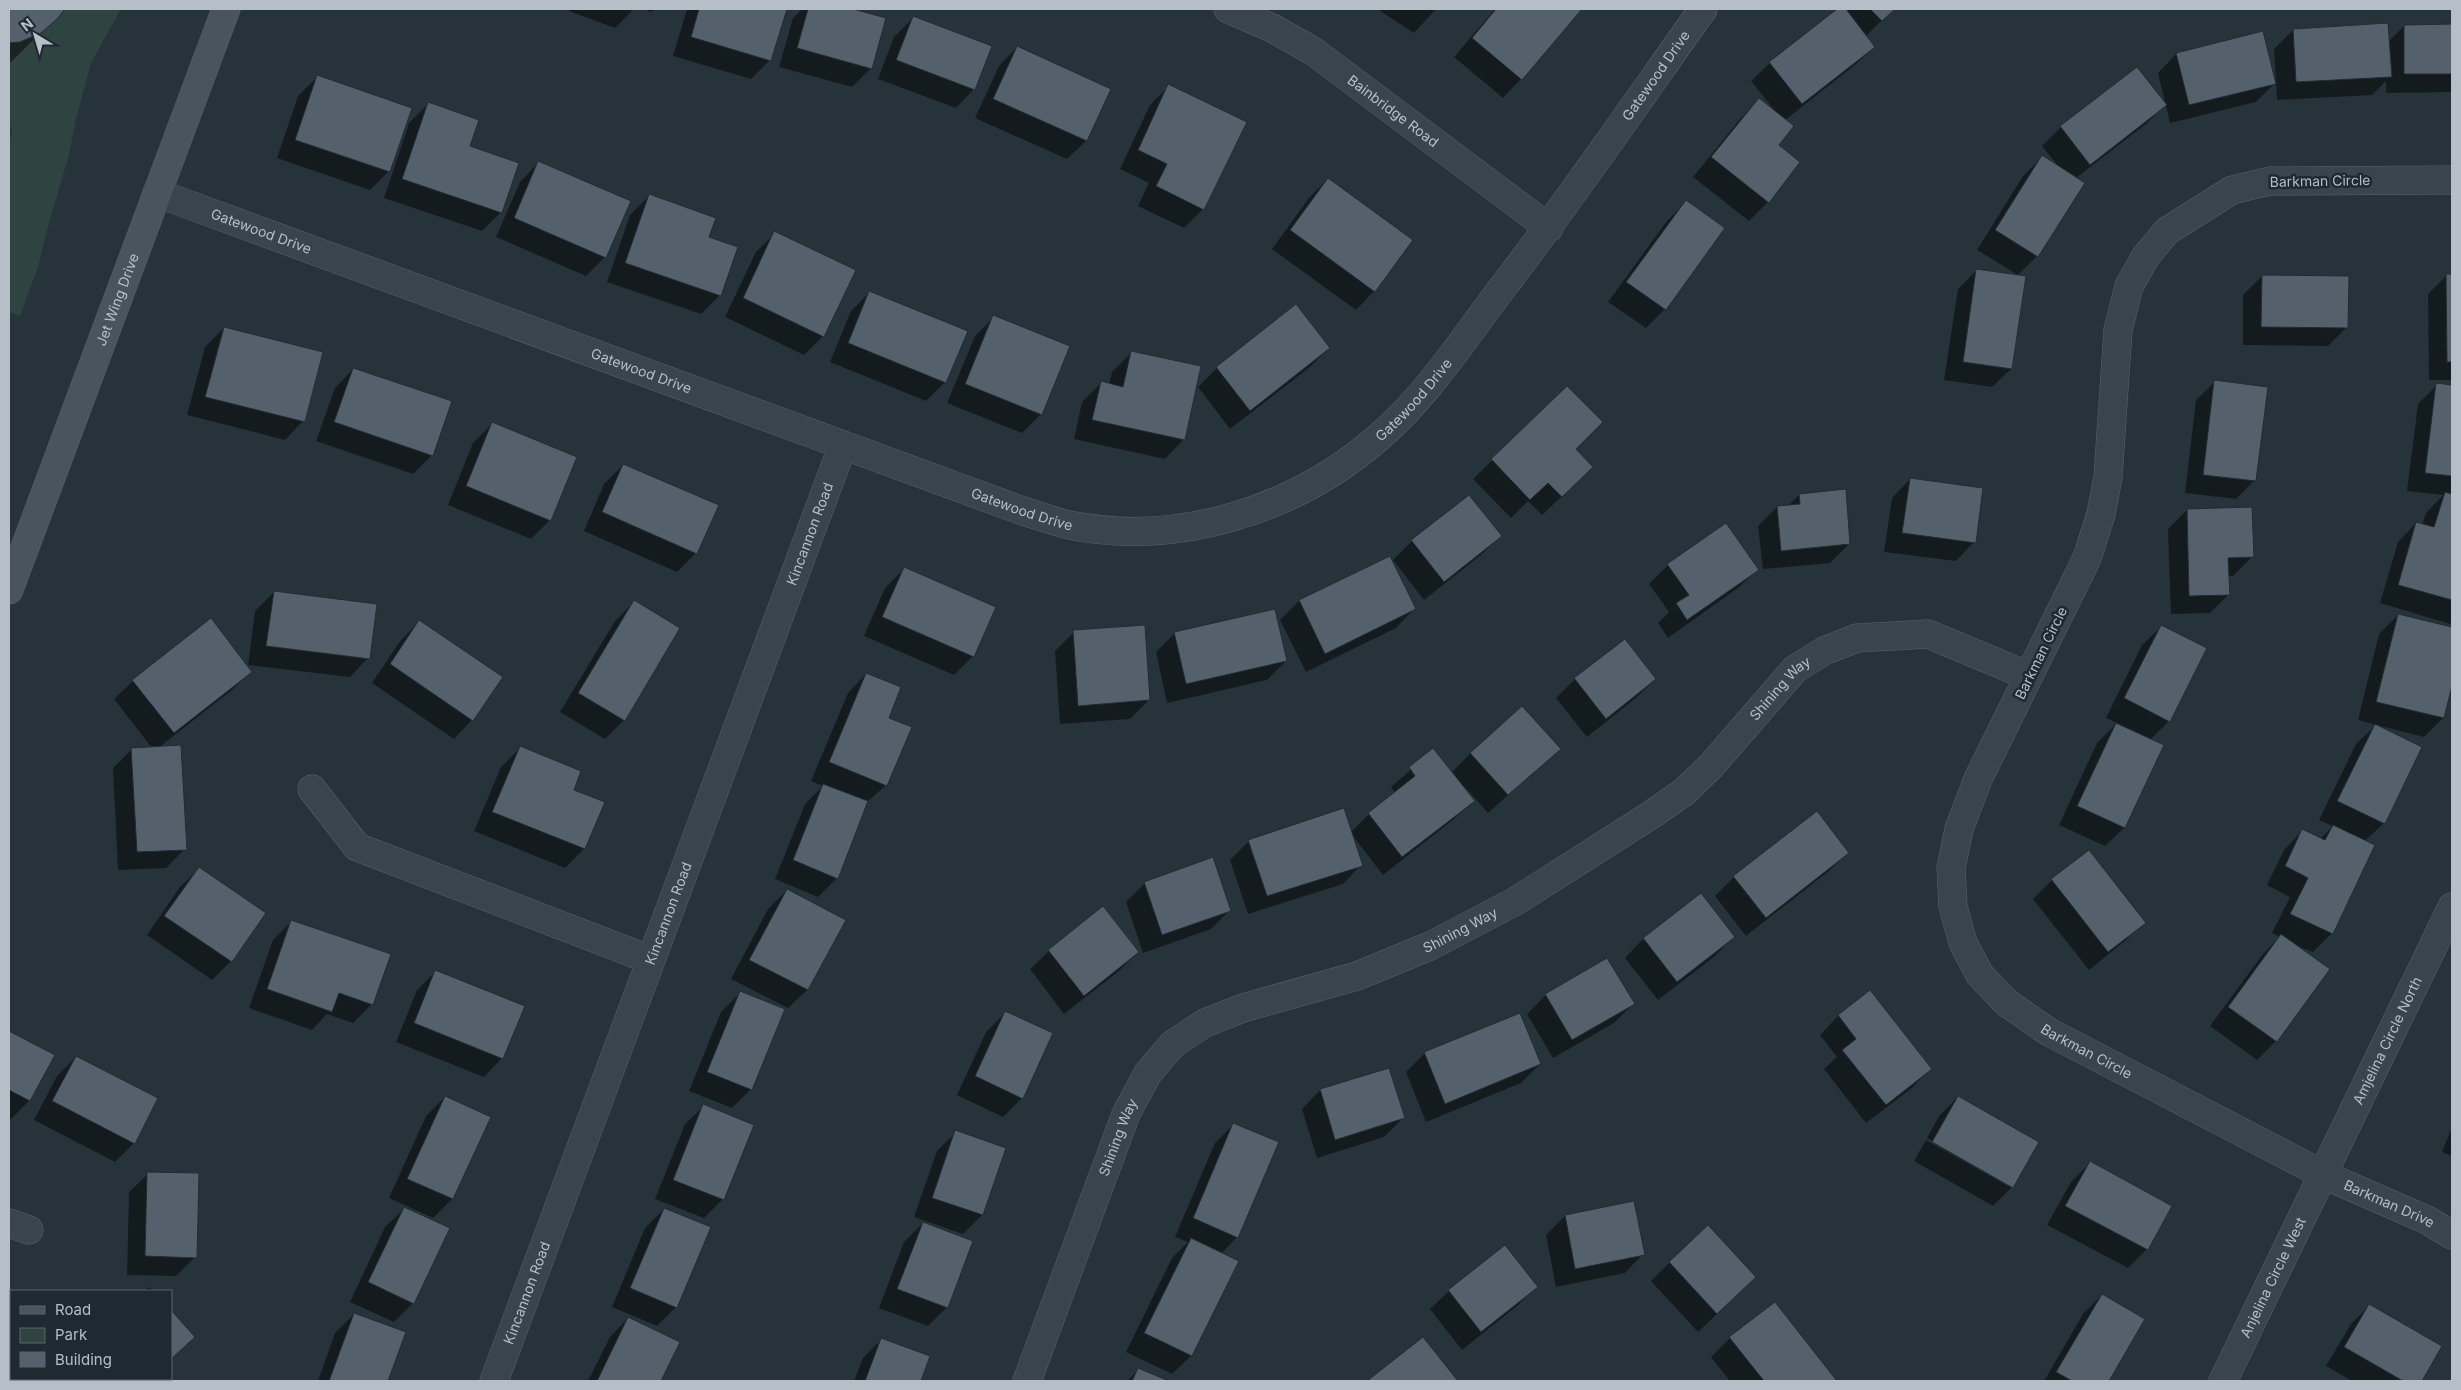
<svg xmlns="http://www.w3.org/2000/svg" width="2461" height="1390" font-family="Inter,sans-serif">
	<rect width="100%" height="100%" fill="#27333b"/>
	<!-- green -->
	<path fill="#2f4340" d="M65,9h56l-30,54 -15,56 -7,36 -22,75 -9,37 -18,49 -11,-4v-172l3,-5 -3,-23v-42l2,-4 -2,-1v-22c24,-3 42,-15 56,-34z"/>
	<!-- shadow -->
	<path fill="#0007" d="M9,9h55l-55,55z
		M570,9h64l-19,19 -46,-17z
		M643,9h12l-4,3z
		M687,9h98l-15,51 -19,19 -78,-23z
		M802,9h46l37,10 -14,49 -19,19 -73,-20 14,-49z
		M1377,9h59l-22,24z
		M1495,9h85l-59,70 -18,19 -49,-41z
		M1833,9h60l-27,27 8,11 -19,18 -70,55 -8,25 -9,57 -19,19 -56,-44 47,-58 19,-19 16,11 -24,-30 19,-18 66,-51z
		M913,18l61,71 -18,19 -78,-29 16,-42z
		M2452,25v67l-66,1v-12l-14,14 -95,5 -3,-51 19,-19 95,12 16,-16z
		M1017,47l69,94 -19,18 -92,-41 24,-52z
		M2176,54l99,29 -19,19 -86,21 -12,-50z
		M317,77l72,94 -19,19 -93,-32 21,-62z
		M1169,86l34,123 -19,19 -46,-22 11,-23 -29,-14 30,-64z
		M428,104l41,43 32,65 -19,19 -98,-33 25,-75z
		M2165,105l-19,19 -70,54 -39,78 -19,19 -41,-25 46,-74 19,-19 17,10 -17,-21 19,-19z
		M538,163l67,94 -19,19 -90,-39 24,-55z
		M1328,179l46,112 -18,19 -84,-61 37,-51z
		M649,196l71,99 -19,19 -94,-32 23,-67z
		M1686,202l38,26 -59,81 -19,19 -38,-26 59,-81z
		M775,233l48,103 -19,19 -79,-38 31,-65z
		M1977,270l34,99 -19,18 -48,-7 14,-91z
		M2447,275h5v105h-23l-1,-86z
		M2262,276l85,51 -19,19 -85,-1v-50z
		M870,292l75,90 -19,19 -96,-39 21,-51z
		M1296,306l33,42 -19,19 -80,62 -32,-42 19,-19z
		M994,317l47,97 -19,19 -75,-30 28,-67z
		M224,328l79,93 -18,19 -98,-25 18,-68z
		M1131,353l52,87 -18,19 -91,-20 8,-37 19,-19 8,2 3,-13z
		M353,369l79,86 -19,19 -97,-33 19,-53z
		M2215,382l40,98 -19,19 -51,-6 11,-93z
		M2437,385l15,2v234l-2,3 -70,-21 18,-61 18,-19 6,2 4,-12 17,-18 -36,-4 11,-87z
		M1567,387l7,62 -1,37 -31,29 -14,-14 -17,17 -38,-39z
		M492,424l58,96 -19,19 -83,-34 25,-62z
		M623,465l73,88 -19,19 -93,-41 20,-47z
		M1910,479l64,63 -18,19 -72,-9 8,-54z
		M1799,495l50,49 -19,19 -67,6 -5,-43 19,-19 11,-1z
		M1469,497l31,39 -19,19 -57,45 -31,-40 19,-19z
		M2187,510l65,47 -19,19h-5l1,18 -19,19 -39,1 -3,-85z
		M1389,557l25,52 -18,19 -90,44 -26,-52 19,-19z
		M1668,565l89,5 -19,18 -70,50 -10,-15 11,-11 -20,-28z
		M904,569l69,87 -19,19 -90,-39 21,-48z
		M274,592l94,66 -18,19 -102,-12 7,-54z
		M634,602l-10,118 -19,19 -45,-27 55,-91z
		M2398,615l54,13v53l-9,37 -19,19 -48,-12 8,98 -19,18 -33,92 -19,19 -19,-7 34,24 -52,72 -19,19 -47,-34 53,-72 17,-17 -8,-4 18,-36 -23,-12 17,-35 18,-19 18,8 13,-13 -14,-6 37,-76 20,-19 -18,-5 21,-86z
		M419,622l53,98 -18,19 -82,-56 28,-42z
		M2161,627l8,94 -19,19 -26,88 -19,18 -46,-21 38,-82 20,-20 -11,-5 36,-73z
		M1074,632l75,68 -19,19 -70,5 -5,-73z
		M1175,633l111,28 -19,19 -100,23 -11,-51z
		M251,671l-19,19 -74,58 27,101 -19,19 -48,2 -5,-102 19,-19 20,-1 -38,-49 19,-18z
		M866,674l21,44 -1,67 -20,18 -29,75 -19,19 -43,-18 30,-75 18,-18 -12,-5 37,-88z
		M1575,679h80l-19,19 -49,39 -31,-39z
		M520,748l52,42 31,13 -19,46 -19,19 -91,-37 27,-64z
		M1559,749l-71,64 -23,-26 -2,1 10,13 -19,18 -71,56 -31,-40 9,30 -18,19 -95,30 -18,-54 19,-19 102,-9 18,-18 26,-21 -4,-6 42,-37 18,23 20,-20z
		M1816,812l32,40 -19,19 -83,65 -31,-40 19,-19z
		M199,869l65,45 -33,47 -19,19 -65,-45 33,-48z
		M2052,880l92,42 -19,19 -36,29 -56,-71z
		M1145,883l85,27 -19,19 -68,24 -17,-51z
		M787,890l57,30 -37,70 -19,18 -57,-29 37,-70z
		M1701,895l32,42 -18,19 -57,44 -33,-42 18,-19z
		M292,921l80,83 -19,19 -26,-9 -15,16 -63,-22 24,-68z
		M1049,951l89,1 -19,19 -55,43 -34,-45z
		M436,971l66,87 -18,19 -88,-35 21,-52z
		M1870,992l60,77 -18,19 -46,35 -42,-54 13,-12 -17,-22 18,-19z
		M740,993l43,17 -32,79 -19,19 -43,-17 32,-79z
		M1546,995l87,9 -19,19 -61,35 -26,-44z
		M1005,1013l17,85 -19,19 -46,-22 29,-63z
		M9,1033l44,23 -24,45 -19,19z
		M1425,1053l115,11 -19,19 -95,39 -20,-50z
		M76,1057l58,86 -19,19 -81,-42 23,-44z
		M1320,1090l83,28 -19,19 -67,21 -15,-49z
		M445,1097l44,20 -37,82 -19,19 -44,-20 37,-82z
		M1958,1097l54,90 -19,19 -79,-45 12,-21 82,46v-2l-81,-46 12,-22z
		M704,1106l19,93 -19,19 -49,-19 30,-75z
		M1234,1124l3,113 -16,17 16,8 -46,94 -19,18 -46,-22 46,-94 16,-16 -13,-5 40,-94z
		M2452,1127v29l-10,-4z
		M956,1132l26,83 -19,19 -49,-17 23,-66z
		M2090,1163l80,43 -23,43 -19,19 -81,-43 24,-43z
		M148,1174l47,83 -19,19 -49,-1 2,-83z
		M404,1209l9,94 -19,19 -44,-20 35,-75z
		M664,1209l12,98 -19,19 -45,-19 33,-79z
		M1565,1216l78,38 -18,19 -69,14 -10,-52z
		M923,1223l24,84 -19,19 -49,-18 25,-66z
		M1670,1262l66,34 -38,36 -47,-51z
		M149,1287l4,4h-8z
		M1536,1287l-19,19 -55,44 -32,-41 19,-18z
		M2102,1295l42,24 -36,62h-64l39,-67z
		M1774,1304l61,77h-105l-19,-24 19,-19z
		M2370,1305l71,41 -21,35h-68l-26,-15 25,-42z
		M354,1314l51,19 -18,48h-69l17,-48z
		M628,1318l51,25 -20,38h-71l22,-44z
		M882,1339l46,17 -9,25h-65l9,-23z
		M1423,1339l33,42h-87z
		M9,1356h2v23h138l-3,2h-137z
		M1139,1369l27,12h-39z"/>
	<!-- building -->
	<path fill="#54616c" stroke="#212b33" d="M9,9h56l-8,10 -16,14 -21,9 -11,1z
		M699,9h88l-16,52 -80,-24z
		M808,9h45l33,9 -14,51 -75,-21z
		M1496,9h86l-60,71 -50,-42z
		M1837,9h9l29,38 -73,57 -33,-42z
		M1870,9h25l-13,12z
		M913,16l79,30 -17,44 -79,-30z
		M2388,23l4,54 -96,5 -3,-53z
		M2452,24v50h-48v-49z
		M2263,31l13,53 -87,21 -13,-52z
		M1017,46l94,43 -24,52 -94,-42z
		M2137,67l30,38 -77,60 -30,-39z
		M317,75l95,33 -22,64 -95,-32z
		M1168,84l79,38 -43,88 -48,-24 11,-22 -29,-14z
		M1759,98l35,28 -15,19 21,17 -31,41 -58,-46z
		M428,102l51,18 -9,26 49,17 -17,50 -100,-34z
		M2042,155l43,28 -47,74 -43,-27z
		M538,161l93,40 -25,57 -92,-40z
		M1328,178l85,62 -38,52 -85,-62z
		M649,194l67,24 -7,19 29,10 -17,49 -96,-33z
		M1686,200l39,28 -59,82 -40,-28z
		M774,231l82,39 -32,67 -81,-39z
		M1976,269l50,7 -14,93 -49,-7z
		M2446,274h6v88h-5z
		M2262,275l87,1 -1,52 -87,-1z
		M869,291l99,40 -22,52 -98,-40z
		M1296,304l34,44 -80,63 -34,-44z
		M993,315l77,31 -28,69 -77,-31z
		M224,327l99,25 -18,70 -100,-25z
		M1131,351l70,15 -16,74 -93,-20 9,-39 22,6z
		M353,368l99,33 -19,55 -99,-34z
		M2214,380l54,7 -12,94 -53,-6z
		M2436,383l16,2v91l-27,-3z
		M1567,386l36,36 -27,27 17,18 -31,30 -14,-14 -18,17 -39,-41z
		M492,422l85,35 -26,64 -85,-35z
		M623,464l96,41 -22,49 -95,-42z
		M1910,478l73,10 -7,55 -74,-10z
		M1846,489l4,55 -69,7 -4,-45 23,-2 -1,-10z
		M2445,492l7,2v106l-54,-15 18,-63 18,5z
		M1469,495l33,41 -58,46 -33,-42z
		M2252,507l2,50 -26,1 2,37 -41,1 -2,-87z
		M1726,523l33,47 -72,50 -11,-17 13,-8 -22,-31z
		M1390,556l26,53 -91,45 -26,-54z
		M904,567l92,40 -22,50 -92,-40z
		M274,591l103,13 -7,55 -104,-13z
		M634,600l46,28 -55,93 -47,-28z
		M1275,609l12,52 -101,23 -12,-52z
		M2398,614l54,13v59l-8,32 -68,-16z
		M211,618l41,54 -78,61 -42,-53z
		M419,620l84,57 -30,44 -83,-57z
		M1145,625l5,75 -72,6 -5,-76z
		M2161,625l46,23 -37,74 -46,-24z
		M1625,639l31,40 -50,40 -32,-41z
		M866,673l35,14 -12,31 23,9 -25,59 -58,-24z
		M1522,706l39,43 -53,46 -38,-42z
		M2116,723l48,22 -39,83 -48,-22z
		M2375,724l47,23 -37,77 -48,-23z
		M181,745l6,105 -50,2 -6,-104z
		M520,746l61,25 -7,19 31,12 -20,47 -93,-37z
		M1433,748l42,53 -73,56 -34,-44 47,-37 -6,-9z
		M823,784l45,17 -30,78 -45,-19z
		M1344,808l19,58 -96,30 -19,-56z
		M1817,811l32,42 -83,65 -33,-42z
		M2333,825l42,20 -42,89 -43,-20 18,-36 -23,-12 17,-37 23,11z
		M2089,850l57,73 -38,29 -57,-73z
		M1213,857l18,54 -69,24 -18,-53z
		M199,867l67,46 -34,49 -68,-46z
		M787,889l59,31 -38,70 -59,-30z
		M1701,893l34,44 -58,45 -34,-44z
		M1103,906l36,46 -55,44 -36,-46z
		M291,920l100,34 -18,51 -34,-12 -7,19 -65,-23z
		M2281,934l49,35 -53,73 -49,-35z
		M1607,958l28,46 -63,36 -27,-46z
		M435,970l90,36 -22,53 -89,-36z
		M1870,990l62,79 -46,36 -44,-55 14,-11 -18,-24z
		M740,991l45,18 -33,81 -45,-18z
		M1005,1011l48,22 -30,66 -48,-23z
		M1520,1013l21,51 -96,40 -21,-52z
		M9,1031l46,24 -25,46 -21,-11z
		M76,1056l82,42 -23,46 -83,-43z
		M1389,1068l16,50 -70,22 -15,-51z
		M445,1096l46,21 -38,82 -46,-20z
		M1958,1096l81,46 -26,46 -81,-46z
		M703,1104l51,21 -30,75 -51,-20z
		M1233,1123l46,19 -41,96 -45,-20z
		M955,1130l51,18 -23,67 -51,-17z
		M2090,1161l82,45 -24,44 -83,-44z
		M147,1172l52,1 -2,85 -52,-2z
		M1634,1201l11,54 -70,14 -10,-54z
		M404,1207l46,21 -36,76 -46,-22z
		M664,1208l47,19 -34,81 -47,-20z
		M923,1222l50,19 -25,67 -51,-19z
		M1708,1225l48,52 -39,37 -48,-52z
		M1191,1238l48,23 -47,95 -48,-23z
		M1505,1245l33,42 -57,45 -33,-42z
		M2102,1294l43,25 -36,62h-37l-16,-9z
		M1775,1302l62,79h-73l-35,-44z
		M2369,1304l73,42 -20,35h-19l-59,-34z
		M171,1310l24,27 -24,22z
		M354,1313l52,19 -18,49h-59z
		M628,1317l52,25 -19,39h-64z
		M1423,1337l35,44h-91z
		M881,1338l49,18 -9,25h-56z
		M9,1355h2v24h49v2h-51z
		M1138,1368l31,13h-37z
		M93,1379h28l-3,2h-23z"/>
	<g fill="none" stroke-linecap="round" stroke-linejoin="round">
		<!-- minor casing -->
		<g stroke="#58626a" stroke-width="29">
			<g id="minor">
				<path id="s1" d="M1228,9l44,19 41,23 236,177"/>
				<path id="s2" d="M2452,180l-182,1 -38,9 -65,41 -21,25 -17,30 -11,44 -10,147 -7,37 -14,44 -109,221 -19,50 -8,39 2,38 10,37 17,32 27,28 42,29 275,143 103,45 25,15"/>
				<path id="s3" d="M157,193l863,317c16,5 33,11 49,15 109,22 227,-15 310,-88 49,-42 85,-99 124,-150 69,-90 134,-185 200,-278"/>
				<path d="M312,789l45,58 294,113"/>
				<path d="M9,1223l20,7"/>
				<path id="s4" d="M494,1381l349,-936"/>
				<path id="s5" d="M1027,1381l99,-267 22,-41 25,-29 32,-21 38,-15 114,-32 73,-30 86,-45 135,-86 33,-23 27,-26 84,-97 29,-18 33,-13 71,-4 101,42"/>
				<path id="s6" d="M2223,1381l229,-474"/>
			</g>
		</g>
		<!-- secondary casing -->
		<g stroke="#58626a" stroke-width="29">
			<g id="secondary">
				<path id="s7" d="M9,590l217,-581"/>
			</g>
		</g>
		<!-- minor -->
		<use href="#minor" stroke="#3a444c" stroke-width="28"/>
		<!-- secondary -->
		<use href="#secondary" stroke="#49545e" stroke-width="28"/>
	</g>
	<g text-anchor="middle" stroke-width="5" stroke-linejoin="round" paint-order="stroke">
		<!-- street labels -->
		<g font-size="14" fill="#b6bfc7" stroke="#1f2931">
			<text dy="5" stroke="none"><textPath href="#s3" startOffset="1760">Gatewood Drive</textPath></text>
			<text dy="5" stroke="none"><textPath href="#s1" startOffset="195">Bainbridge Road</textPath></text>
			<text transform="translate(2320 181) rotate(-1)" y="5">Barkman Circle</text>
			<text dy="5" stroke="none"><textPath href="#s3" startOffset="111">Gatewood Drive</textPath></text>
			<text dy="5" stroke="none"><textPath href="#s7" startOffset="310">Jet Wing Drive</textPath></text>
			<text dy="5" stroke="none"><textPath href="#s3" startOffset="516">Gatewood Drive</textPath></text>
			<text dy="5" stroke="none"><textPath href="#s3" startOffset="1355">Gatewood Drive</textPath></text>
			<text dy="5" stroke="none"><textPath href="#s3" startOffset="921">Gatewood Drive</textPath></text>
			<text dy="5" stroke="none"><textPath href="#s4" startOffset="904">Kincannon Road</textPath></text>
			<text transform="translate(2041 653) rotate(-64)" y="5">Barkman Circle</text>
			<text dy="5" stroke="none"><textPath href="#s5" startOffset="1085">Shining Way</textPath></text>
			<text dy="5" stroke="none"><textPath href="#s4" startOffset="499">Kincannon Road</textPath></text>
			<text dy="5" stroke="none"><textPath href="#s5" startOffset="680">Shining Way</textPath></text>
			<text dy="5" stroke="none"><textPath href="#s6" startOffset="378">Amjelina Circle North</textPath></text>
			<text dy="5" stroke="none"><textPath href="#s2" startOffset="1226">Barkman Circle</textPath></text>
			<text dy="5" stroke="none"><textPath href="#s5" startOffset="260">Shining Way</textPath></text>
			<text dy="5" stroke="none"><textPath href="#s2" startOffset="1565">Barkman Drive</textPath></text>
			<text dy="5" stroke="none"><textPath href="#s6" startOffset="115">Anjelina Circle West</textPath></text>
			<text dy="5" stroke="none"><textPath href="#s4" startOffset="94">Kincannon Road</textPath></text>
		</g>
	</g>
	<!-- border -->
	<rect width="2461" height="1390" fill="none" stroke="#b6bfc7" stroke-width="20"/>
	<!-- legend -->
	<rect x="10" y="1290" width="162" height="90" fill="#1f2931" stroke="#5b656d"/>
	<rect x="20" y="1306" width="25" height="8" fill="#49545e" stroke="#5b656d"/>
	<text x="55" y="1315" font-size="15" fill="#b6bfc7">Road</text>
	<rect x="20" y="1328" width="25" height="15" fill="#2f4340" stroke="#5b656d"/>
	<text x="55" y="1340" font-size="15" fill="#b6bfc7">Park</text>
	<rect x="20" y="1352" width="25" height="15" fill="#54616c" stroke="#5b656d"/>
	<text x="55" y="1365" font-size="15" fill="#b6bfc7">Building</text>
	<!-- north arrow -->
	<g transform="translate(35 35) rotate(322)" stroke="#1f2931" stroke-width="4" paint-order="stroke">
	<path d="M0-4L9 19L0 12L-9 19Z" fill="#b6bfc7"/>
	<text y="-8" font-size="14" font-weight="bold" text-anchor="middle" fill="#b6bfc7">N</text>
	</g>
</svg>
